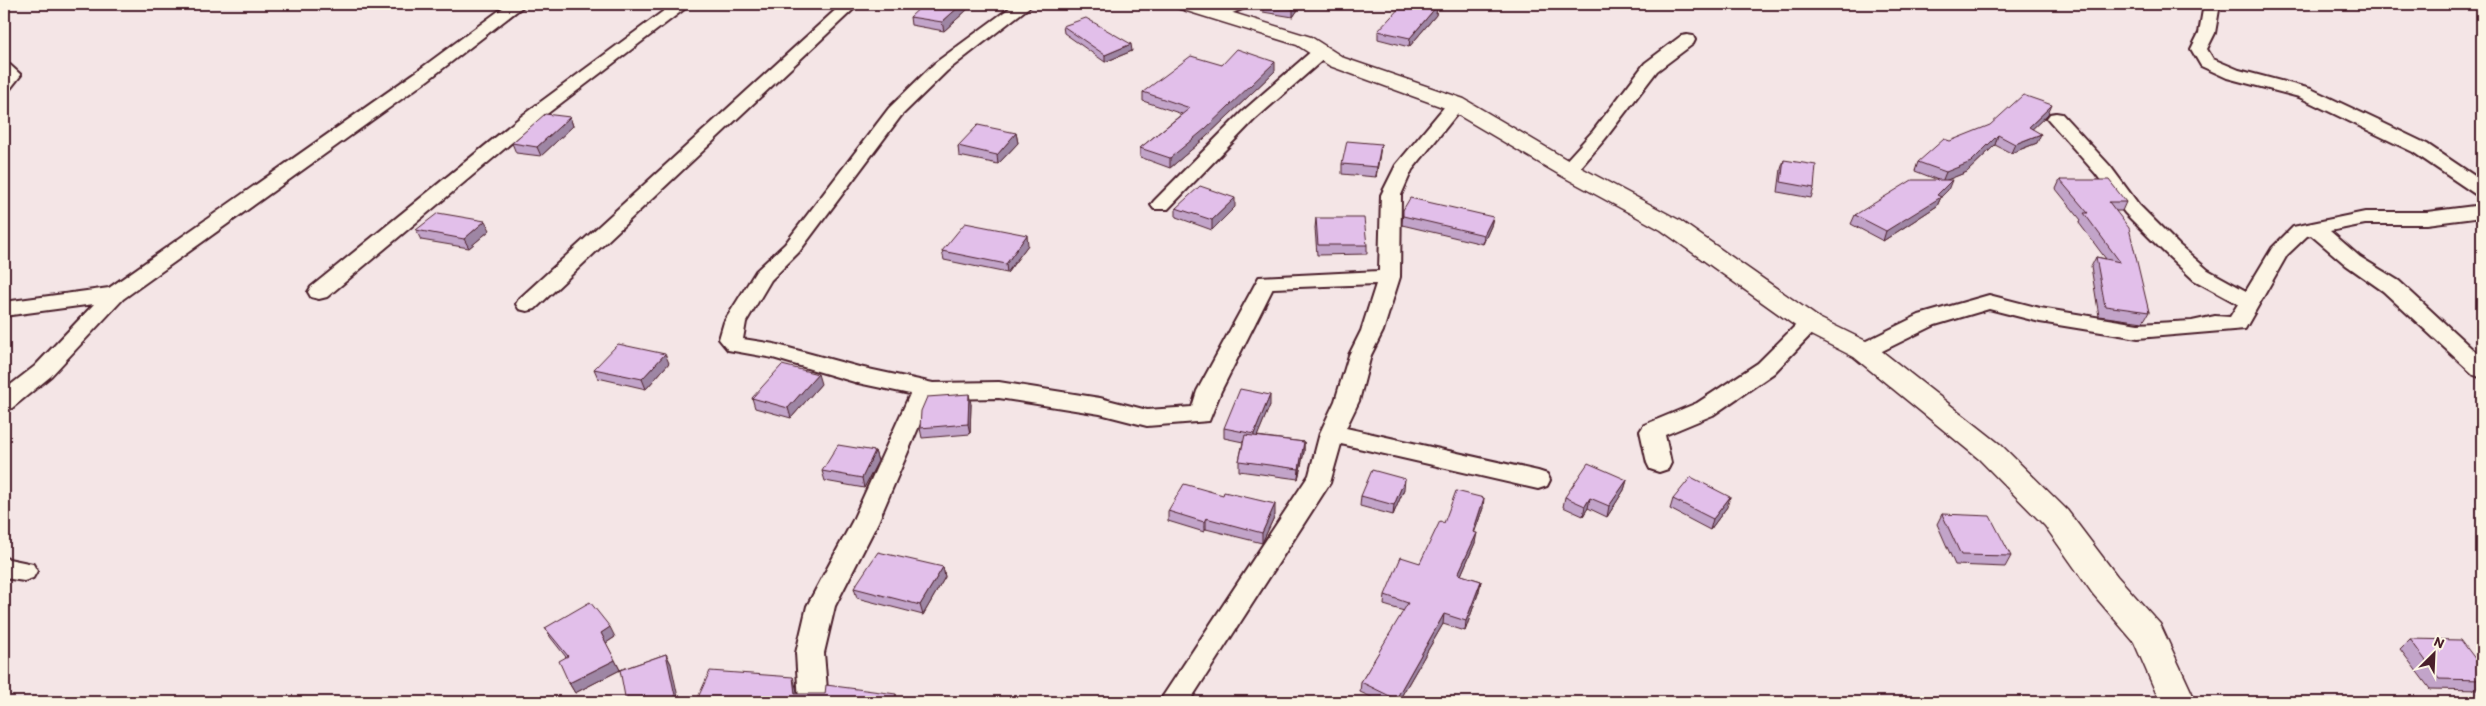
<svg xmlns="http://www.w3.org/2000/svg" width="2486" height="706" font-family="Itim,sans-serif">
	<rect width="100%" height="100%" fill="#f4e5e6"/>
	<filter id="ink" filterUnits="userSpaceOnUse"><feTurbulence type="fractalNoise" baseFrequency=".02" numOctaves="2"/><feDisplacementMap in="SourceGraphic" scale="10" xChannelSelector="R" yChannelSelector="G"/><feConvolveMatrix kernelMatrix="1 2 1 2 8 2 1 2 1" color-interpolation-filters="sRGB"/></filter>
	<g filter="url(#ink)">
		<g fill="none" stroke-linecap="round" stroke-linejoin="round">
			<!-- street casing -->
			<g stroke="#4a1f2b" stroke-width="4">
				<path id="street" d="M508,4h18l-98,76 -305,219 -72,77 -39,32 -8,2v-20l31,-24 59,-62 -90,12v-14l105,-14 307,-216z
					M673,4h18l-156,119 -208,174 -8,2 -8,-2 -3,-5 3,-5 212,-172z
					M842,4h17l-324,305 -8,2 -8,-2 -3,-5 3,-5z
					M1015,4h18l-86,67 -46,45 -102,136 -28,28 -25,42 -3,17 31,5 85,23 74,16 66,-1 101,16 47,12 45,-3 5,-16 62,-114 120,-6 2,-76 15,-30 54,-65h12l3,4 -53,66 -11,25 -1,82 -17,54 -12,24 -12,46 -13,27 192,43 9,3 3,6 -3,6 -9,3 -197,-45 -11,39 -141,219h-30l150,-227 11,-42 15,-32 14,-46 12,-24 15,-47 -103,4 -52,103 -12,30 -62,5 -47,-12 -101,-16 -61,1 -10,6 -50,117 -43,84 -11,47 4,49h-29l-3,-49 11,-47 45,-84 58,-128 -52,-11 -85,-25 -45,-8 -9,-11 5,-17 32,-51 29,-27 104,-136 46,-45z
					M1228,4h22l-2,3 -32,12 -8,-5 2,-3z
					M2204,4h16l-5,29 -8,16 6,10 26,11 72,19 68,32 48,23 55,37v15l-7,-2 -62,-42 -114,-55 -72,-19 -26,-12 -10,-17 8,-16z
					M1687,35l6,1 2,4 -2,4 -36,27 -52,68 -30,35h-14l-3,-4 3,-4 32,-35 52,-68 36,-27z
					M1320,48l6,1 2,4 -2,4 -72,63 -86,89h-14l-3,-4 3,-4 88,-89 72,-63z
					M4,64l6,1 11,10 -11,14 -6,1z
					M2056,113l6,1 48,52 29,39 40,40 29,25 38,21 26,-43 21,-21 72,-15h62l55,-7v12l-55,7h-62l-35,7 30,26 39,24 83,77v20l-8,-3 -91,-84 -37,-26 -35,-30 -4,1 -20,19 -42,74 -107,9 -98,-16 -51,-13 -54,16 -63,31 -8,2 -8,-2 -3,-5 3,-5 63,-31 70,-20 51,13 98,16 54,-3 23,-5 15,1 8,-13 -44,-24 -29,-27 -40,-40 -29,-39 -49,-56 3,-4z
					M1810,317l8,2 3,5 -47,49 -61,42 -48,20 6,28 -3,6 -9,3 -9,-3 -3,-6 -7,-32 4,-6 53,-22 61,-40 44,-44z
					M4,558l29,6 4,7 -4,7 -9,3 -20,-3z"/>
			</g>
			<!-- secondary casing -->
			<g stroke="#4a1f2b" stroke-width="3">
				<path id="secondary" d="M1174,4h30l107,33 33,21 120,41 112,66 103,55 140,98 55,27 127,100 66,65 50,66 43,48 36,78h-36l-26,-60 -41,-48 -48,-68 -66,-67 -125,-102 -53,-27 -140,-100 -101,-55 -112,-66 -118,-43 -33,-21 -120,-37z"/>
			</g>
			<!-- street -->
			<use href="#street" fill="#fcf5e5" fill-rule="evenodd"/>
			<!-- secondary -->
			<use href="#secondary" fill="#fcf5e5" fill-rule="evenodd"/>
		</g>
		<!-- wall -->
		<path fill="#c2a4c9" stroke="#4a1f2b" d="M1263,4h39l-9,13 -30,-5z
			M1437,6l-1,9 -27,32 -31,-8v-8z
			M969,8l-25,23 -33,-6 -1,-8z
			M1063,26l69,25 -27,11 -41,-29z
			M1222,65l53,6 -70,67 -35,30 -30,-11v-9l42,-34 -39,-13v-9z
			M2048,114l-16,15 5,14 -26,10 -16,-8 -28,27 -21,8 2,10 -7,7 -4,9 -54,35 -32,-17 4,-9 83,-35 -23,-9 3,-9z
			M570,117l3,9 -32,30 -25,-3 -4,-10z
			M1016,133l2,10 -20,21 -39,-8 -1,-10z
			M1381,144l-5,33 -34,-3v-10z
			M1784,160l30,28 -3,10 -33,-6 3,-23z
			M2060,180l66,22 -4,9h-6l33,101 -6,10 -44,-6 -8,-49 5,-10 10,2 -27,-36 2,-3 -25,-31z
			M1235,207l-23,23 -36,-13v-9z
			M1403,210l90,7 -2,9 -8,18 -81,-19z
			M1316,218l51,27v9l-50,1 -2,-27z
			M416,230h74l-21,18 -48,-8z
			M1028,245l-21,28 -63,-13 -2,-9z
			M669,363l-23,26 -48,-11 -4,-9z
			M821,384l-30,34 -36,-10 -3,-10z
			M971,404l-1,30 -48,4 -2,-10z
			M1270,405l-13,31 47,6v10l-6,27 -59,-8v-10l4,-19 -19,-4v-10z
			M875,451l3,10 -14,27 -39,-7 -3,-10z
			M1627,480l-3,10 -17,27 -19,-9 -5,8 -20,-9 2,-10z
			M1404,489l-11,26 -33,-9 1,-10z
			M1673,499l54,8 -17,23 -40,-21z
			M1483,508l-9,25 1,10 -14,32 20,6 -2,10 -14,40 -22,-7 -45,78h-16l-22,-10 1,-10 43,-71 -20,-6 1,-10 35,-32 24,-40z
			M1168,511l107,4 -13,28 -56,-14 -2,3 -36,-11z
			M1942,514l69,42 -6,11 -50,-2 -18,-41z
			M943,567l2,10 -22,38 -66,-17 -3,-10z
			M545,628l70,9 -9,6 14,27 46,-16 5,10 -51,6 -45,23 -6,-10 -3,-26 -15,-19z
			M2410,639l72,29v22l-52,-1 -30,-40z"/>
		<!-- shaded-wall -->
		<path fill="#9e86a4" stroke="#4a1f2b" d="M79,4h21l-20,2z
			M962,4h6l1,4 -25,23 -2,-9z
			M1296,4h6l-9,13v-8z
			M1437,6l-1,9 -27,32 1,-9z
			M1131,44l1,7 -27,11v-7z
			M1275,62v9l-70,67 -35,30v-10z
			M2052,105l-4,9 -23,22 4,-9z
			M570,117l3,9 -32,30 -4,-9z
			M1016,133l2,10 -20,21 -1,-9z
			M2041,134l-4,9 -26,10 4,-9z
			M1998,135l-3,10 -28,27 -25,10 4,-10z
			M1381,144l-1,9 -4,24 1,-10z
			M1952,180l-4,10 -8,8 1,-1 -4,9 -54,35 3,-10 51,-36z
			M1235,198v9l-23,23v-10z
			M1493,217l-2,9 -8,18 1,-9z
			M485,221l5,9 -21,18 -5,-9z
			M1027,235l1,10 -21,28 -1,-9z
			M665,354l4,9 -23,26 -4,-10z
			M818,374l3,10 -30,34 -3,-10z
			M969,394l2,10 -1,30 -2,-10z
			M1270,395v10l-16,39v-10z
			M1304,442v10l-6,27 1,-10z
			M875,451l3,10 -14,27 -2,-10z
			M1405,479l-1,10 -11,26 1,-10z
			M1627,480l-3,10 -17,27 2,-11z
			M1730,497l-3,10 -17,23 3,-11z
			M1484,498l-1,10 -12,34 2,-10z
			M1590,498l-2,10 -5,8 2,-10z
			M1275,504v11l-13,28v-10z
			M1206,518v11l-2,3v-10z
			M1477,533l-2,10 -18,41 1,-10z
			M943,567l2,10 -22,38 -3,-10z
			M1481,581l-2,10 -14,40 1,-10z
			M1444,614l-1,10 -45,78h-2v-3z
			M610,627l5,10 -9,6 -5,-10z
			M666,654l5,10 8,38h-10z
			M615,660l5,10 -45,23 -6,-10z
			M793,677l3,10 3,15 -4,-8z
			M896,694l2,8h-5z"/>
		<!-- building -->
		<path fill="#e2bfea" stroke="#4a1f2b" d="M924,4h38l-20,18 -32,-5z
			M1264,4h32l-3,5z
			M1403,4h30l4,2 -27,32 -32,-7z
			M1086,18l45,26 -26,11 -42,-29z
			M1237,49l38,13 -70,67 -35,29 -30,-10 50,-40 -47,-16 48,-36 31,9z
			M2023,95l29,10 -23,22 12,7 -26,10 -17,-9 -27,27 -25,10 -28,-10 26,-23 6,2 40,-16z
			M545,114l25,3 -33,30 -25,-4z
			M978,125l38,8 -19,22 -39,-9z
			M1347,141l34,3 -4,23 -35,-3z
			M1784,160l32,5 -2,23 -33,-6z
			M1912,180h40l-15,15 4,2 -55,34 -31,-16z
			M2060,180h49l17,22h-17l20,26 20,84 -44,-6 -9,-49 24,5 -36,-49h4z
			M1200,186l35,12 -23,22 -36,-12z
			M1410,198l83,19 -9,18 -81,-19v-6z
			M438,213l47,8 -21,18 -48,-9z
			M1316,218h48l3,27h-49z
			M965,223l62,12 -21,29 -64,-13z
			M618,344l47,10 -23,25 -48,-10z
			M782,365l36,9 -30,34 -36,-10z
			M1240,389l30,6 -16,39 -30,-6z
			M969,394l-1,30 -48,4 1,-17 6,-14z
			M1245,435l59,7 -5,27 -60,-8z
			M838,445l37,6 -13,27 -40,-7z
			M1588,463l39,17 -18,26 -19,-8 -5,8 -20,-9z
			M1372,470l33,9 -11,26 -33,-9z
			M1691,477l39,20 -17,22 -40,-20z
			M1184,484l39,11 1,-3 51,12 -13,29 -56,-15 -2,4 -36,-11z
			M1456,491l28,7 -11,34 4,1 -19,41 23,7 -15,40 -22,-7 -48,85 -35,-17 47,-79 -23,-8 16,-38 19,6 20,-42 4,2z
			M1942,514l48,2 21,40 -50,-1z
			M878,552l65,15 -23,38 -66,-17z
			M590,602l20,25 -9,6 14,27 -46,23 -10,-22 9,-5 -23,-28z
			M2410,639l51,1 21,28v12l-43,-1z
			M666,654l10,46 -7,2h-43l-6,-32z
			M710,671l83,6 2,17h30l1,-9 70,9 -3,8h-197z"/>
	</g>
	<!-- margin -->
	<rect width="2486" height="706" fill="none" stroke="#fcf5e5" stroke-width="20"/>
	<rect x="10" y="10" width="2466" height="686" fill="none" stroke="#4a1f2b" stroke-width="2" filter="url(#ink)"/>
	<!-- north arrow -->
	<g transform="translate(2434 654) rotate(24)" stroke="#fcf5e5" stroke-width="4" paint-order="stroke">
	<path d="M0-4L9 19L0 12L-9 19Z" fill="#4a1f2b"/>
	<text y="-8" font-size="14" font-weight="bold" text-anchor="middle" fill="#4a1f2b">N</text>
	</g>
</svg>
